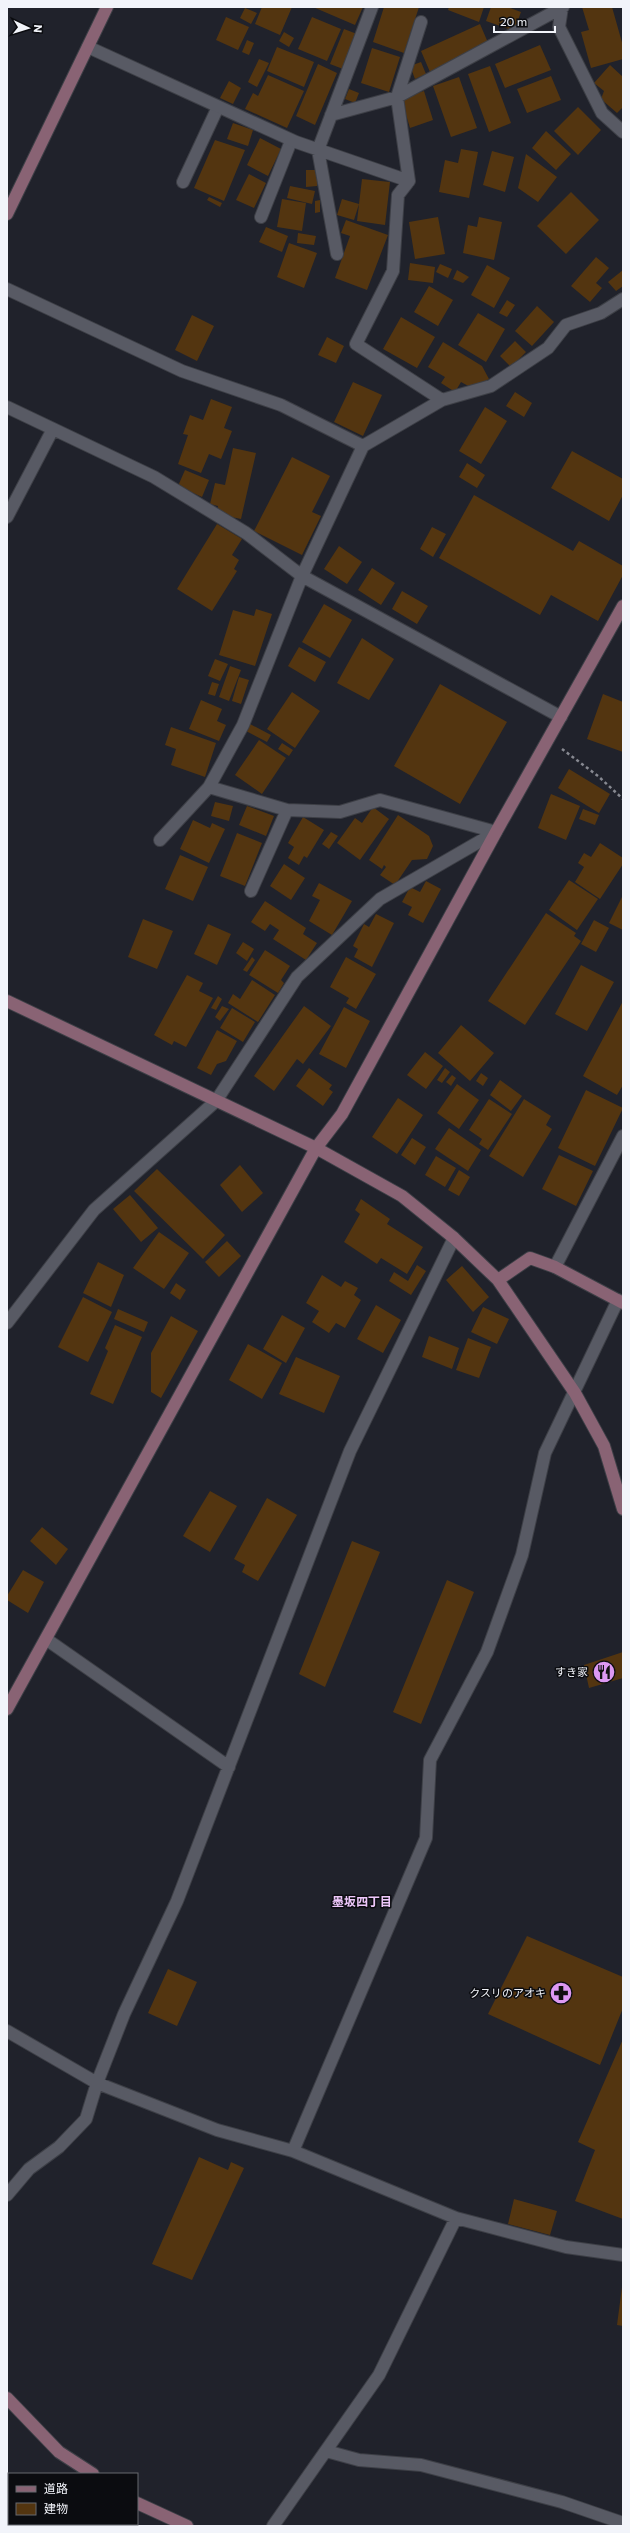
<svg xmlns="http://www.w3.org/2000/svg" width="630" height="2533" font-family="Commissioner,'Noto Sans JP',sans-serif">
	<rect width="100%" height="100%" fill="#20222b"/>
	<!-- building -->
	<path fill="#533510" d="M262,7h30l-12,28 -25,-11z
		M313,7h50l-8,18z
		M384,7h35l-15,46 -31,-11z
		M449,7h35l-5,15 -31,-12z
		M491,7h16l14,5 -7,19 -28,-10z
		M582,7h30l11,39v13l-32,9 -10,-36 8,-2z
		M245,8l12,5 -6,11 -11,-6z
		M226,17l23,10 -11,23 -22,-10z
		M312,17l29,12 -14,32 -29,-12z
		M480,24l9,21 -59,27 -9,-21z
		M344,29l13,5 -14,35 -13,-5z
		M284,32l10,6 -5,9 -10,-6z
		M247,40l7,3 -5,12 -7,-3z
		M540,45l11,25 -46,18 -10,-24z
		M277,47l37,15 -10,25 -37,-16z
		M372,48l28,9 -11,35 -28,-9z
		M259,59l10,4 -12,24 -9,-5z
		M421,62l5,12 -11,5 -5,-13z
		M318,64l19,9 -22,52 -19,-9z
		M610,65l13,12v30l-6,6 -16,-14 3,-8 -10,-8z
		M490,66l21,57 -22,9 -21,-58z
		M268,75l36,16 -17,37 -42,-19 8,-16 5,3z
		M551,76l10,24 -34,13 -10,-24z
		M459,77l18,51 -26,9 -18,-51z
		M229,81l12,7 -8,16 -13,-6z
		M349,89l10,4 -4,10 -10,-4z
		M424,91l9,29 -23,8 -9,-30z
		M578,107l23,23 -23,25 -24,-24z
		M233,123l20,7 -5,16 -21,-7z
		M546,131l25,23 -15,16 -24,-22z
		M260,138l21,11 -13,27 -21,-11z
		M215,140l30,10 -21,51 -30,-13z
		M461,149l17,3 -9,46 -30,-6 6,-32 13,3z
		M492,151l22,6 -9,35 -22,-7z
		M526,154l31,23 -19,25 -20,-14z
		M306,170h11v16l-11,1z
		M249,174l17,9 -12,25 -18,-8z
		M362,179l28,3 -5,43 -28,-4z
		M290,186l25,5 -3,13 -25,-6z
		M571,192l28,28 -33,34 -29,-28z
		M209,197l13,6 -2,4 -13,-7z
		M282,199l24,4 -4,28 -25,-4z
		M342,199l17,5 -5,16 -17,-5z
		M320,200v12l-5,1v-12z
		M438,217l7,37 -30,5 -6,-37z
		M479,217l23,5 -8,38 -31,-7 5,-28 9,2z
		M346,220l42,15 -21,55 -32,-12 15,-42 -9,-3z
		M266,227l22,9 -6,16 -23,-10z
		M298,233l18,3 -2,9 -17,-2z
		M289,243l28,10 -13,35 -27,-11z
		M596,257l13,11 -13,15 6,5 -12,14 -19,-16z
		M410,263l25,4 -2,16 -25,-3z
		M440,264l12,5 -4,9 -12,-6z
		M487,265l23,13 -16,30 -23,-13z
		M457,270l12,7 -6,6 -10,-4z
		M623,270v16l-7,5 -8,-9z
		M429,286l24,14 -15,26 -24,-14z
		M507,300l8,5 -8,12 -8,-4z
		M537,306l17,16 -22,24 -17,-15z
		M478,313l27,16 -19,33 -28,-17z
		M192,315l22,11 -17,35 -22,-11z
		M401,317l34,20 -18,31 -34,-19z
		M327,337l17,9 -8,17 -18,-8z
		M515,341l11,11 -15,15 -11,-11z
		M443,342l39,24 7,13 -17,9 -11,-6 -6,10 -14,-9 4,-6 -17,-10z
		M353,382l29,13 -19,41 -29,-14z
		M515,392l17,11 -8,14 -18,-11z
		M211,399l21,8 -8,21 8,3 -11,28 -12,-5 -8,19 -23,-9 10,-29 -5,-1 7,-19 13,5z
		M485,407l22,14 -26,43 -22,-13z
		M233,448l23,5 -15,66 -24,-5 1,-8 -8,-2 5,-21 10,2z
		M572,451l51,28v16l-14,26 -58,-33z
		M292,457l38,19 -18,36 9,4 -19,39 -48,-24z
		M467,463l18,12 -8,13 -18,-11z
		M185,470l24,10 -7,17 -24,-11z
		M474,495l99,56 6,-10 44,25v9l-25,46 -47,-26 -11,20 -101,-57z
		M217,524l25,15 -10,16 7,5 -5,9 3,2 -25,40 -35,-22z
		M432,527l14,7 -13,23 -13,-8z
		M339,546l23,16 -15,22 -23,-15z
		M372,568l23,15 -14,22 -23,-15z
		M402,591l26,15 -11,18 -25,-15z
		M324,604l28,16 -22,38 -28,-16z
		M256,609l16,5 -17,52 -36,-11 14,-45 21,6z
		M362,638l32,21 -25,41 -32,-17z
		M299,647l27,15 -11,20 -27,-16z
		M215,659l13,5 -8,17 -12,-5z
		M230,666l11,4 -12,31 -10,-4z
		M239,677l10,3 -8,24 -9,-3z
		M212,682l7,2 -4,12 -7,-2z
		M440,684l67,38 -47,82 -66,-38z
		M292,692l28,19 -25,37 -28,-19z
		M603,694l20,8v50l-36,-13z
		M201,700l21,9 -5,12 9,4 -7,16 -30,-12z
		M250,724l21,11 -4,7 -21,-11z
		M171,727l45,16 -11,34 -34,-12 5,-16 -11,-4z
		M259,740l27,18 -24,36 -27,-19z
		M282,743l11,7 -4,6 -11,-7z
		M569,769l41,25 -11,19 -41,-25z
		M551,794l29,12 -14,34 -28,-12z
		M215,802l18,4 -4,15 -18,-5z
		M247,806l27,10 -8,20 -27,-11z
		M373,807l16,12 -29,41 -23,-17 18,-25 7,5z
		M583,809l16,6 -4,10 -16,-6z
		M398,815l31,21 4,10 -6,13 -15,1 -17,25 -15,-10 6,-8 -2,-2 -2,4 -13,-9z
		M303,817l21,13 -17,28 -3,-2 -5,9 -11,-7 6,-11 -6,-4z
		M193,820l17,8 2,-5 13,6 -16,34 -29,-14z
		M331,832l7,4 -9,13 -7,-5z
		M237,833l25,10 -17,43 -25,-10z
		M600,843l23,15v6l-23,35 -25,-17 9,-15 -6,-4 6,-10 7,4z
		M180,855l28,12 -15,34 -28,-12z
		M284,864l21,14 -14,22 -21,-14z
		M569,880l29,19 -21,31 -28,-20z
		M426,881l15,8 -18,34 -15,-8 4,-8 -10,-5 8,-15 10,5z
		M319,883l33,18 -20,34 -23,-14 11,-21 -8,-4z
		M623,895v35l-14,-7z
		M265,901l41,27 -3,6 14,9 -11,17 -33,-21 6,-9 -9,-6 -5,7 -14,-9z
		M546,913l30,20 -2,3 7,5 -56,84 -37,-24z
		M376,914l18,9 -22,44 -18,-10 4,-8 -5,-3 11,-22 5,3z
		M143,919l30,12 -16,38 -29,-12z
		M594,920l15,8 -13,24 -15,-8z
		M208,924l23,10 -14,31 -23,-11z
		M243,942l11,7 -7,12 -11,-8z
		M265,950l25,16 -9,14 3,3 -6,10 -29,-18z
		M252,957l3,3 -8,12 -4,-2z
		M346,957l30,17 -20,35 -10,-6 3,-5 -19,-11z
		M581,965l33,17 -27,49 -32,-17z
		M187,975l16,8 -4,8 14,7 -27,49 -12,-6 -2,4 -18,-10z
		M252,980l23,15 -17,27 -30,-19 5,-9 7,5z
		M218,996l4,3 -6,11 -5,-2z
		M623,1001v84l-6,10 -34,-19z
		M222,1006l7,3 -9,12 -5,-4z
		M304,1006l27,20 -28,38 -6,-5 -23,32 -20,-15z
		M344,1007l26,14 -24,47 -27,-14z
		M232,1008l23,14 -12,20 -23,-14z
		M461,1025l33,28 -24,28 -32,-28z
		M217,1030l20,11 -11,20 -9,3 -6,11 -14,-7z
		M425,1052l18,14 -17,23 -19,-14z
		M309,1068l23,17 -3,4 4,3 -10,14 -27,-20z
		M445,1068l5,4 -8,11 -5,-3z
		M481,1073l7,5 -5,8 -7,-5z
		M452,1075l4,3 -5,8 -5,-4z
		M500,1080l22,16 -11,15 -21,-16z
		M457,1084l22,16 -20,29 -22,-16z
		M586,1090l37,18 -28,58 -37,-18z
		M398,1098l25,17 -26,39 -25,-17z
		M489,1099l23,15 -24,36 -9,-6 3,-5 -13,-9z
		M524,1099l27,17 -5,9 6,4 -29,48 -34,-21z
		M449,1128l32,22 -13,21 -33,-22z
		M412,1138l14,9 -11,18 -14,-10z
		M559,1155l34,16 -17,35 -34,-17z
		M436,1156l20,12 -11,19 -20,-12z
		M240,1165l23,28 -21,19 -22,-27z
		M157,1169l68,66 -22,24 -69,-68z
		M459,1170l11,7 -11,19 -11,-6z
		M130,1195l28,33 -17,14 -28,-33z
		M361,1199l29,20 -3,5 36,23 -16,27 -26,-16 -4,6 -33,-22 16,-28 -5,-4z
		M159,1232l30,21 -25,36 -31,-21z
		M227,1241l14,15 -22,21 -14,-15z
		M98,1262l26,13 -13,32 -28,-14z
		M417,1265l9,6 -15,24 -22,-14 5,-9 14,9z
		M462,1266l27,31 -16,15 -27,-32z
		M322,1275l19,12 4,-6 13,7 -4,7 7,5 -16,28 -9,-5 -7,10 -17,-11 7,-11 -13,-8z
		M176,1283l10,7 -6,10 -10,-7z
		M83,1297l29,15 -24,50 -30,-15z
		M376,1305l25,15 -18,33 -26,-14z
		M483,1307l26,12 -12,25 -26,-12z
		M118,1309l30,13 -4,10 -30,-13z
		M282,1315l23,13 -19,35 -23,-14z
		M171,1316l27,15 -37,67 -10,-6v-39z
		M115,1325l27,12 -29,67 -23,-10 18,-43 -3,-3z
		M429,1336l30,12 -7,21 -30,-12z
		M468,1338l23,9 -12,31 -23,-8z
		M248,1344l34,19 -20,36 -33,-19z
		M296,1357l44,19 -16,37 -45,-19z
		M210,1491l27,15 -27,46 -27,-16z
		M267,1498l30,17 -39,66 -16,-9 3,-7 -11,-6z
		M42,1527l26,22 -12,16 -26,-24z
		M352,1541l28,11 -55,135 -26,-13z
		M23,1570l21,12 -16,31 -21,-13v-4z
		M447,1580l27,12 -53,132 -28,-12z
		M623,1652v26l-34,10 -5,-23z
		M527,1936l96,41v31l-23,57 -112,-51z
		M168,1969l29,13 -20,44 -29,-13z
		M623,2039v180l-48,-18 20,-51 -17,-8z
		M199,2157l29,13 3,-8 13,6 -52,112 -40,-16z
		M514,2199l43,12 -7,24 -42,-11z
		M622,2287h1v39l-6,-1z"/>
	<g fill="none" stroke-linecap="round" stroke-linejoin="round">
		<!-- lane casing -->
		<g stroke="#3d3f46" stroke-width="14">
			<path id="lane" d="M183,182l35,-75
				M261,217l30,-76"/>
		</g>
		<!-- street casing -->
		<g stroke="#3d3f46" stroke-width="14">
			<path id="street" d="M562,7l-3,20 43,86 21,19
				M421,22l-24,75 12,84 -11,14 -5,76 -37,73 86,56
				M88,47l208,95 113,39
				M331,115l66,-18 166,-90
				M337,254l-19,-104 54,-143
				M7,289l175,82 99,34 82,41
				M7,407l147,70 92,56 56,43 259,141
				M7,517l46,-88
				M209,787l78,23 53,2 40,-12 116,32
				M160,840l49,-53 34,-62 59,-149 61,-130 79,-46 49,-14 57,-38 18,-23 35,-12 22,-14
				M251,891l36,-81
				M555,1267l68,-131
				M7,1323l87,-113 122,-109 81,-124 83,-78 116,-67
				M46,1639l183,128
				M7,2031l90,52 120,47 76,21 163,67 110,29 57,8
				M293,2151l133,-313 4,-78 57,-108 35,-97 23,-102 73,-153
				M7,2195l22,-26 30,-22 27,-28 11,-36 27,-69 53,-113 173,-450 104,-213
				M326,2451l33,9 62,5 141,37 61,21
				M7,2513l2,1
				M38,2524l6,2
				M127,2526l1,-2
				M273,2526l106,-151 77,-157"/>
		</g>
		<!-- secondary casing -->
		<g stroke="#3d3f46" stroke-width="14">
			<path id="secondary" d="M7,214l100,-207
				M7,1001l309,147 86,48 52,42 44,42 32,-22 25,9 68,36
				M498,1280l77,113 29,53 19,63
				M7,1709l309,-561 26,-34 154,-282 127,-226
				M7,2398l52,54 34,22
				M137,2503l50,23"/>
		</g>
		<!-- path -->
		<path stroke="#878991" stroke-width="2.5" stroke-dasharray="3 3" stroke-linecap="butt" d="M562,749l36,27 25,23"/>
		<!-- lane -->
		<use href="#lane" stroke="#585a64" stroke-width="12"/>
		<!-- street -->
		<use href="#street" stroke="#585a64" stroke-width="12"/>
		<!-- secondary -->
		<use href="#secondary" stroke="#896374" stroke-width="12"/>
	</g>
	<!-- icons -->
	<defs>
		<g id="restaurant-disc" transform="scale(1.15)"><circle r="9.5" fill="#dd99f3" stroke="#0b0c10"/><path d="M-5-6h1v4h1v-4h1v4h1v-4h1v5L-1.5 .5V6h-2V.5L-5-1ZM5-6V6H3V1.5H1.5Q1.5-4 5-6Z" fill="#111"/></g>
		<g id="pharmacy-disc" transform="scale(1.15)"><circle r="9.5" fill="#dd99f3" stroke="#0b0c10"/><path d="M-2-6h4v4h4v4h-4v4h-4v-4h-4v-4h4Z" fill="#111"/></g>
	</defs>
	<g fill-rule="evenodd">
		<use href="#restaurant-disc" x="604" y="1672"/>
		<use href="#pharmacy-disc" x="561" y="1993"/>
	</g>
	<g text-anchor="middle" stroke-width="3" stroke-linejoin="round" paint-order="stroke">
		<!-- poi labels -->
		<g font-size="11" fill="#f2f4fa" stroke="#0b0c10" text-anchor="end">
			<text x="588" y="1676">すき家</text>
			<text x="546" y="1997">クスリのアオキ</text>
		</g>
		<!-- neighbourhood labels -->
		<g font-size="12" font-weight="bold" fill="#edc7fa" stroke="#0b0c10">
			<text x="362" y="1906">墨坂四丁目</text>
		</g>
	</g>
	<!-- border -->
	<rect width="630" height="2533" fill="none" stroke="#f2f4fa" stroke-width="16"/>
	<!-- legend -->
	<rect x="8" y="2473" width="130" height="52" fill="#0b0c10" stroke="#67696e"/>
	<rect x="16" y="2486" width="20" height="6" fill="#896374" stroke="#67696e"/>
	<text x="44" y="2493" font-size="12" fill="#f2f4fa">道路</text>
	<rect x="16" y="2503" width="20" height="12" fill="#533510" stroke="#67696e"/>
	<text x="44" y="2513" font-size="12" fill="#f2f4fa">建物</text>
	<!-- north arrow -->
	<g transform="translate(28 28) rotate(94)" stroke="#0b0c10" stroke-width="3" paint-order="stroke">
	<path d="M0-3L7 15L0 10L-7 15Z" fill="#f2f4fa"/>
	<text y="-6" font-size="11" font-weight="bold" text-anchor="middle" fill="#f2f4fa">N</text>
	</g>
	<!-- scale -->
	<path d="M494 26v6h61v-6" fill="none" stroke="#f2f4fa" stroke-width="2"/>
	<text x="500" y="26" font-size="12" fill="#f2f4fa" stroke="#0b0c10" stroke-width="3" paint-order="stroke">20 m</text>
</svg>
